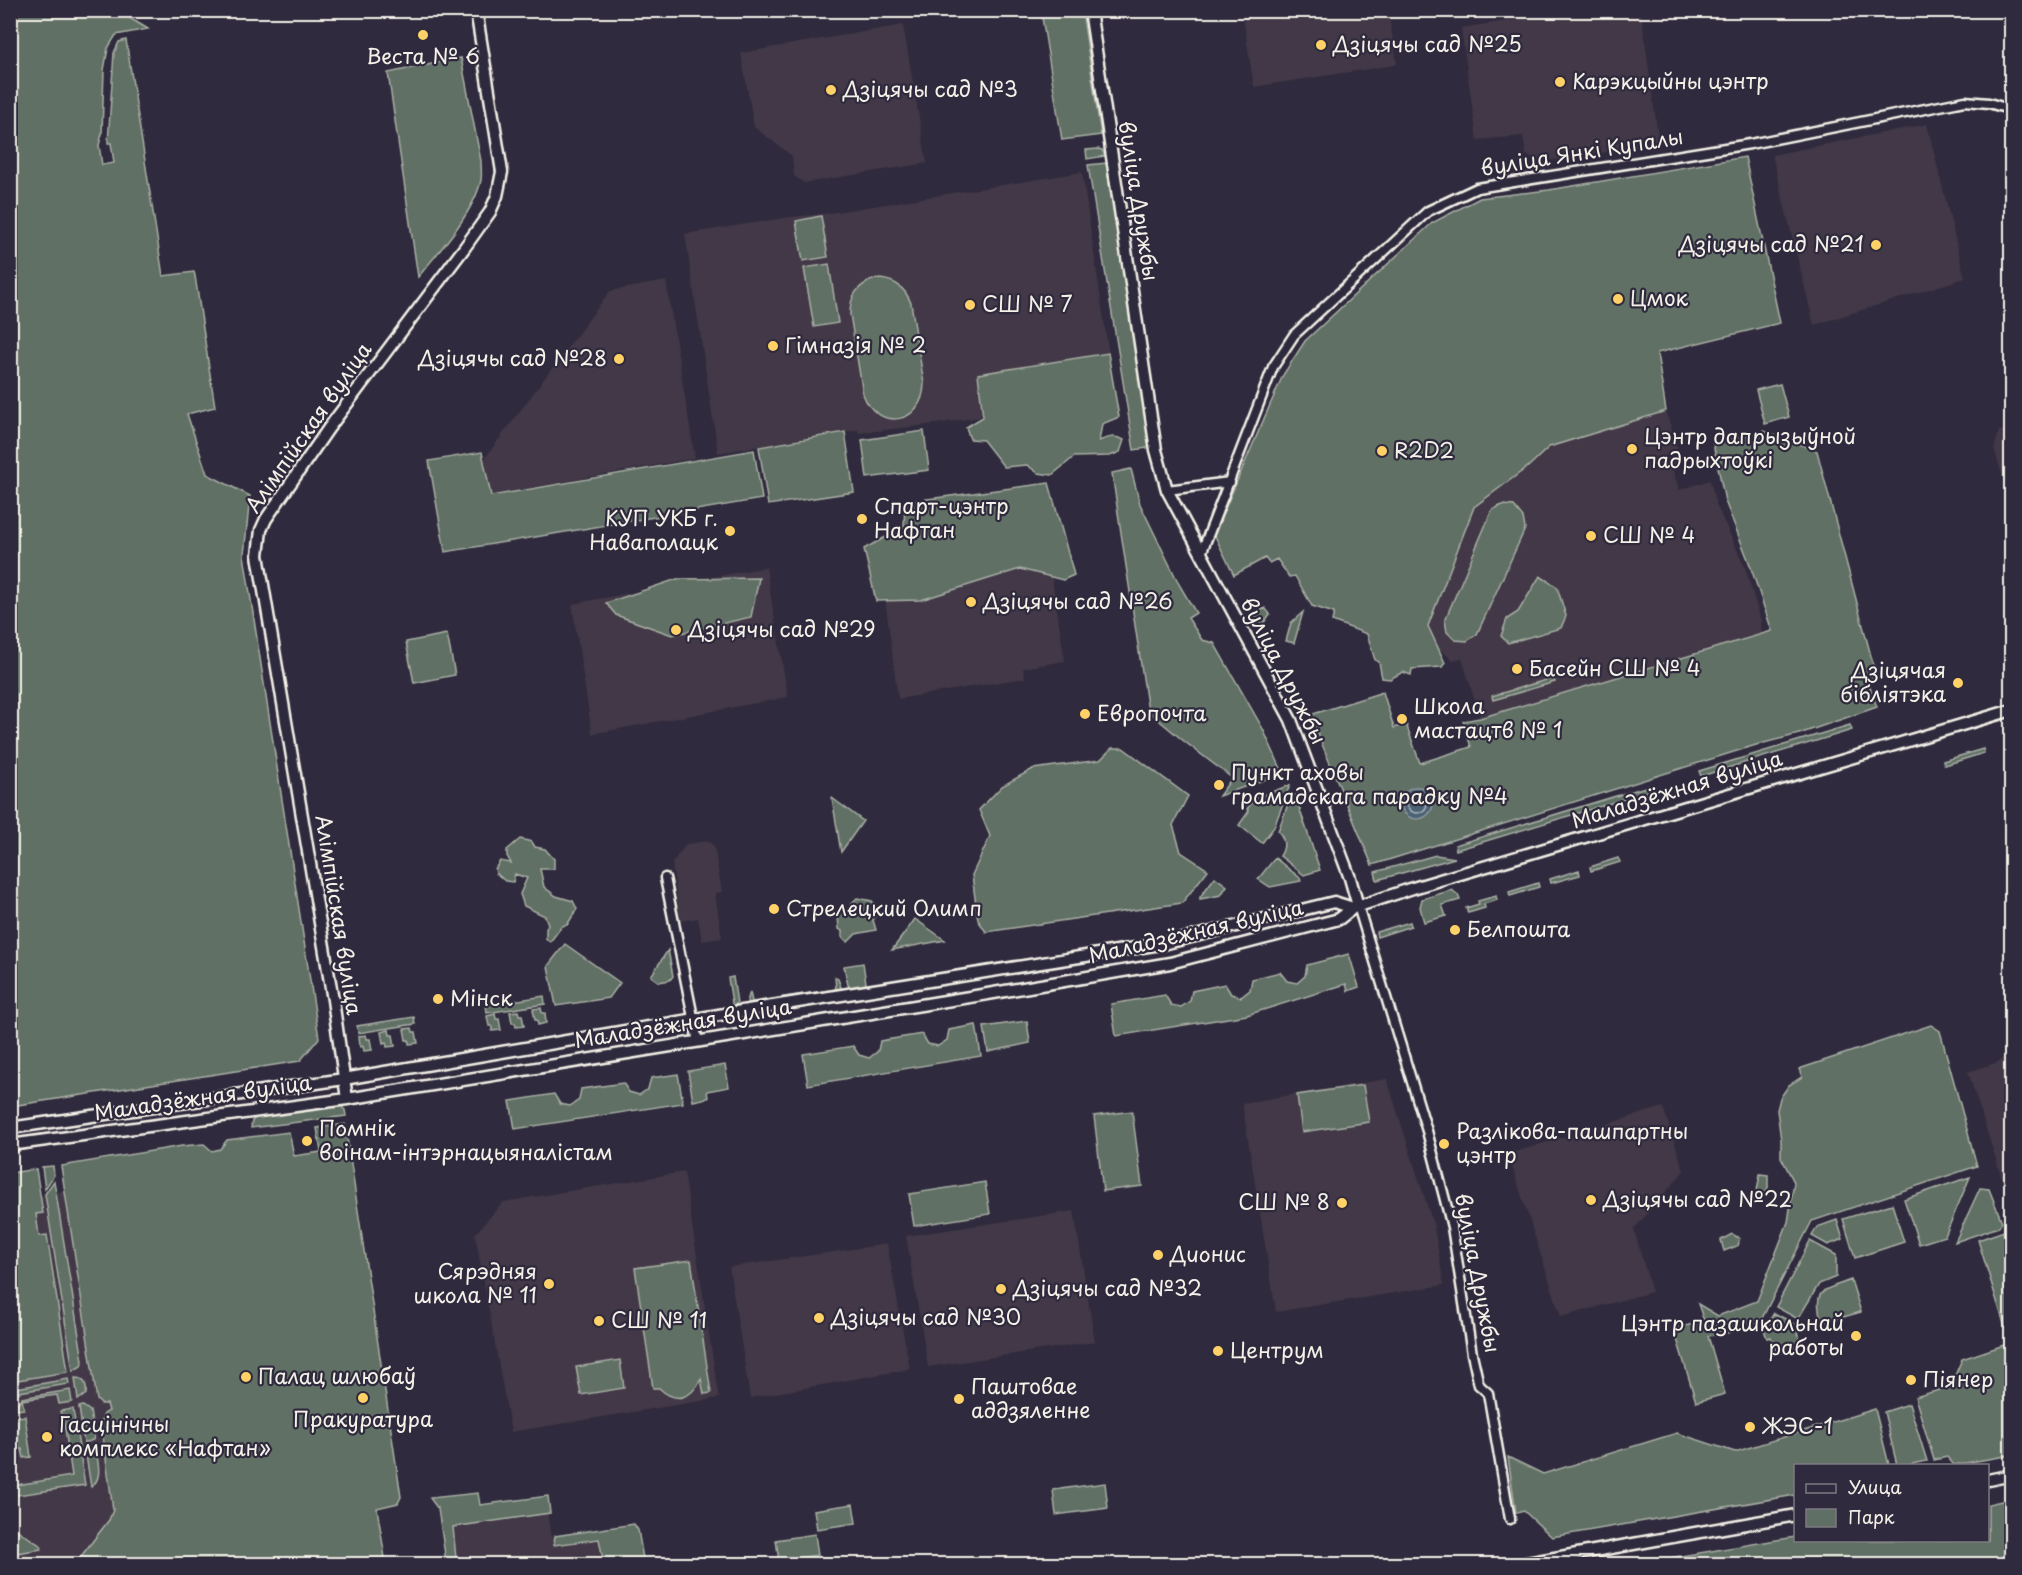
<svg xmlns="http://www.w3.org/2000/svg" width="2022" height="1575" font-family="'Playpen Sans',sans-serif">
	<rect width="100%" height="100%" fill="#2f2a3d"/>
	<filter id="ink" filterUnits="userSpaceOnUse"><feTurbulence type="fractalNoise" baseFrequency=".0167" numOctaves="2"/><feDisplacementMap in="SourceGraphic" scale="12" xChannelSelector="R" yChannelSelector="G"/><feConvolveMatrix kernelMatrix="1 2 1 2 8 2 1 2 1" color-interpolation-filters="sRGB"/></filter>
	<g filter="url(#ink)">
		<!-- built -->
		<path fill="#423946" d="M1242,11h146l9,52 -2,2 -141,22z
			M1569,11h72l18,133 -117,18 -16,-7 -3,-19 -46,4 -16,-112z
			M903,25l24,138 -123,20 -10,-7 -2,-20 -38,-29 -13,-74z
			M1927,124l38,154 -151,47 -42,-170z
			M1082,172l33,223 -135,20v2l-44,7 -77,9 -1,-3 -140,23 -33,-219 105,-17 34,-3z
			M666,281l29,177 -204,37 -7,-36 126,-168z
			M1666,411l15,50 -10,3 8,26 31,-10 6,24 29,63 16,54 1,12 -282,85 -18,-60 -9,2 -27,-21 -9,-2 57,-168z
			M2011,428h1l-1,75 -17,-54 5,-18z
			M1042,514l23,147 -42,7 2,10 -127,21 -20,-155z
			M766,567l22,130 -196,37 -20,-130z
			M708,841l6,5 8,46 -7,1 7,45 -20,3 -4,-23 -18,3 -8,-58 14,-19z
			M2011,1052l1,155h-1l-43,-135 28,-9z
			M1387,1079l47,148 10,58 -168,27 -34,-209z
			M1663,1107l21,64 -50,58 18,63 -91,25 -53,-163z
			M684,1172l35,226 -208,34 -36,-198 28,-32z
			M75,1189l57,375h-121v-364z
			M1074,1211l21,131 -167,25 -22,-131z
			M887,1244l23,125 -160,29 -21,-131z
			M546,1505l5,32 83,-13 4,6 6,34h-188l-7,-47z"/>
		<!-- green -->
		<path fill="#606f65" stroke="#aab0a6" stroke-width="1.5" d="M10,11h108l30,18 -32,6 -8,13 -4,22 -2,64 -3,11 3,20 12,-2 -3,-20h-3l6,-90 5,-11 7,-2 37,236 31,-4 1,4 20,131 -28,7 20,60 43,22 -6,59 75,483 -19,23 -289,45z
			M1041,11h41l19,124 -39,5z
			M461,58l20,103c0,6 1,13 0,19 -6,31 -43,73 -63,97l-30,-204z
			M1098,149l4,1 3,6 -18,3 -1,-9z
			M1745,157l35,166 -123,30 9,58 -117,36 -20,19 -55,41 -46,119 17,37 -3,4 -30,2 -1,6 -8,-3 -13,7 -8,-1 -3,-16 -4,-2 -8,-26 -35,-13 2,-8 -22,-7 -17,-30 -6,1 -12,-18 -8,4 -4,-5 -31,17 -20,-41 69,-159 22,-34 127,-118 48,-25 69,-8z
			M1106,163l45,279 -4,6 -13,2 -46,-285z
			M821,216l7,41 -25,4 -7,-40z
			M829,264l9,59 -24,4 -10,-59z
			M875,279c19,0 29,7 36,24l13,81c-1,41 -47,48 -61,10l-13,-80c0,-19 8,-29 25,-35z
			M1108,353l11,64 -17,7 -3,17c10,-4 15,-6 25,-1l-4,12 -10,4 -36,1 -22,18 -14,-2 -11,-8 -23,2 -21,-27 -13,-1 -4,-12 17,-10 -5,-43z
			M1780,384l9,33 -24,7 -9,-34z
			M924,431l5,39 -62,8 -5,-38z
			M1764,431l53,20 60,228 -9,3 9,25 -78,27 -43,11 -384,120 -62,-150 73,-23 11,36 12,-4 14,39 51,-16 -8,-26 17,-3 292,-87 -23,-69 -24,-61 -12,-58z
			M845,432l9,60 -86,13 -9,-58z
			M754,450l8,49 -317,53 -16,-91 53,-9 9,44z
			M1131,469l9,35 40,82 16,27 -8,5 14,22 12,3 49,86 20,44 -64,23 13,-18 -47,-36 -37,-31 -36,-238z
			M1049,483l25,92 -11,5 -43,-11 -99,31 -45,1 -12,-52 40,-22 1,-25z
			M1502,505l12,1 9,11 2,12 -48,105 -10,7 -12,-1 -8,-8 -2,-12 47,-110z
			M1540,576l17,11 9,29 -5,12 -53,15 -7,-7 6,-17 11,-7z
			M759,578l-8,39 -79,18 -56,-20 -10,-12 71,-24z
			M1265,608l5,6 -7,10 -4,-1 -5,-9z
			M1303,612l-9,31 -8,-2 5,-18z
			M447,634l8,41 -41,8 -8,-41z
			M1553,678l2,4 -62,18 -1,-4z
			M1850,725l2,5 -151,46 -2,-5z
			M1112,748h11l65,48 -15,29 8,27 27,18 -26,33 -196,29 -8,-12 -6,-45 18,-39 -11,-26 23,-24 31,-17 67,-9z
			M1983,749l1,4 -39,12 -2,-4z
			M1290,785l-16,42 -12,16 -23,-18 10,-14 -2,-2 8,-11z
			M1649,786l2,5 -195,59 -1,-5z
			M1295,795l25,75 -16,5 -24,-19c6,-9 5,-17 -2,-25l13,-35z
			M832,798l31,23 -22,31z
			M520,839l12,3 3,5 10,2 9,10v10h-14l4,18 12,9 17,5 4,8 -10,16 -5,1 -12,16 -4,-3v-10l2,-5 -3,-8 -21,-10 -4,-12 7,-16 -12,-4 -2,8 -8,-1 -9,-8 -1,-4 5,-8 11,2 -4,-7v-6z
			M1436,855l19,3 -78,22 -2,-8z
			M1275,858l25,20 1,3 -31,6 -12,-8z
			M1618,858l2,4 -29,9 -1,-4z
			M1579,870l1,5 -29,8 -1,-4z
			M1215,877l12,9 -6,9 -21,4v-2z
			M1538,883l1,4 -29,9 -1,-4z
			M1452,890l6,5 2,5 -18,5 4,11 -22,6 -4,-15 2,-8z
			M1496,896l1,4 -13,4 1,4 -17,5 -2,-5 13,-4 -1,-3z
			M857,898l15,3 7,9 -6,10 3,10 -20,4 -8,8 -6,-5v-6l-3,-2 -1,-14 2,-5h9l3,-7z
			M915,919l30,21 -53,10z
			M1410,922l1,4 -34,11 -1,-5z
			M565,944l55,39 -11,15 -53,8 -8,-40z
			M668,950l5,26 -3,4 -11,2 -8,-6z
			M1349,954l10,33 -11,4 -2,-7 -99,31 -131,21 -5,-32 54,-9 6,10 10,2 9,-6 2,-10 33,-7 6,10 10,3 9,-7 2,-11 28,-7 7,9 10,2 8,-7 2,-11z
			M863,963l3,20 -4,5 -8,2 -6,-5 -4,-19z
			M733,977l4,26 -4,6 -5,-31z
			M835,977l3,2 4,11 -91,16 -4,-4 3,-10 2,10 84,-13z
			M544,996l1,8 -58,9 -1,-8z
			M541,1008l1,5h3l1,10 -8,2 -1,-5h-2l-2,-11z
			M518,1011l1,4h3l2,11 -8,1 -1,-4h-3l-2,-11z
			M495,1014l1,5h3l2,11 -9,1v-5h-3l-2,-10z
			M414,1017l1,7 -57,9 -1,-7z
			M1027,1021l3,22 -42,9 -4,-25z
			M976,1025l5,31 -173,29 -5,-31 50,-8 6,9 10,3 9,-7 2,-10 42,-7 6,10 10,2 9,-6 2,-10z
			M1931,1025l9,6 37,135 -165,55 -55,107 -15,-1 -15,6 -19,3 17,58 -29,8 -22,-73 30,-8 -6,-17 20,12 39,-15 31,-79 6,-40 -13,-25v-17l-4,-30 3,-12 9,-13 13,-8 -3,-8z
			M412,1028l1,4h3l2,11 -9,1v-4h-3l-2,-11z
			M389,1030l1,5h3l2,11 -8,1 -1,-5 -3,1 -2,-11z
			M366,1035l1,4h3l2,11 -8,1 -1,-5 -3,1 -1,-11z
			M725,1065l4,22 -22,4 1,7 -15,3 -5,-30z
			M678,1074l5,29 -168,26 -5,-28 44,-7 6,10 10,2 9,-6 2,-11 42,-6 6,9 10,3 9,-6 3,-11z
			M1363,1085l6,37 -67,10 -5,-37z
			M341,1106l4,4 1,6 -95,12 1,-7 6,-5z
			M1132,1111l10,75 -39,5 -9,-75z
			M345,1124l56,373 -3,6 -21,5 9,56h-311l34,-44 4,-10 -12,-88 3,-8 5,-3 -2,-7h-6l-4,-4 -36,-234 121,-20 22,-2 8,7 8,-2 7,-9 62,-8 5,24 27,-4 -4,-24z
			M53,1166l1,9 -9,14 -3,-22z
			M36,1169l7,44 -7,1 3,22 8,-1 21,137 -57,9v-208z
			M1760,1174l8,1v13l-4,8 -7,-5z
			M1970,1177l-25,59 -26,8 -15,-45z
			M54,1181l29,180 -2,5 -8,5 -28,-177z
			M985,1182l5,32 -76,12 -5,-32z
			M1980,1188l9,1 13,33 -3,5 -44,15z
			M1892,1204l12,38 -49,16 -12,-39z
			M2011,1207v248l-57,10 -7,-8 -13,3 -19,-63 35,-10 12,-28 48,-16 -32,-103 32,-11 -6,-17z
			M1837,1220l6,19 -15,6 -16,-9 5,-9z
			M1732,1234l7,4 -2,8 -13,5 -3,-11z
			M1810,1241l26,14v22l-17,7 -21,35 -22,-12z
			M691,1260l20,133 -7,1 -3,-15c-10,20 -25,25 -42,9h-6l-18,-120z
			M1851,1280l10,32 -39,11c-10,-34 0,-32 29,-43z
			M1774,1313l21,11 5,18 -4,6 -19,6 -6,-17 -4,1 -3,-8z
			M620,1360l4,28 -43,7 -5,-28z
			M75,1378c10,0 12,7 11,16l-8,6z
			M68,1379l1,5 -50,8 -8,10v-13z
			M70,1390l2,12 -13,2 -2,-9 -35,5 2,9 -13,2 11,-13z
			M1909,1404l18,57 -19,4h-11l-13,-53z
			M83,1406l7,5 4,25 -1,4 -9,3 -5,-36z
			M73,1409l12,76 -74,11v-10l61,-10 -9,-61h-2l-1,-4z
			M1875,1409l14,56 -93,1 -1,29 -243,42 -28,-26 -8,2 -8,-56 35,17 134,-41 58,19z
			M25,1416l6,41 -7,1 -2,-9h-6l-5,-4 -1,-27z
			M92,1448l4,2c2,14 7,28 -5,37l-6,-38z
			M1105,1483l3,25 -52,7 -3,-25z
			M478,1493l2,12 68,-9 2,17 -97,14 3,32 -10,2 -8,-52 -8,-11z
			M2011,1499v65h-377l161,-27 1,3h192v-36z
			M853,1504l3,19 -39,6 -3,-19z
			M634,1524l4,6 6,34h-40l-5,-25 -45,6 1,-9z
			M16,1529l25,17v3l-30,5v-17z
			M815,1534l3,21 -39,6 -3,-21z"/>
		<!-- water -->
		<path fill="#4b6275" stroke="#8f9ba3" stroke-width="1.5" d="M1401 803a16 16 0 1 1 32 0a16 16 0 1 1-32 0Z"/>
		<g fill="none" stroke-linecap="round" stroke-linejoin="round">
			<!-- shore -->
			<path stroke="#b0b8ba" stroke-width="1.5" d="M1407 803a10 10 0 1 1 20 0a10 10 0 1 1-20 0Z"/>
			<!-- street casing -->
			<g stroke="#f4f1e8" stroke-width="13">
				<path id="street" d="M1167,490l63,-8
					M1201,554l72,-187 21,-32 134,-124 49,-23 273,-44 215,-43 24,2 23,7
					M665,878l33,164
					M1358,906l69,225 25,96 20,127 7,31 9,8 22,126"/>
			</g>
			<!-- secondary casing -->
			<g stroke="#f4f1e8" stroke-width="15">
				<path id="secondary" d="M1090,10l66,440 11,40 124,230 59,158 8,28
					M347,1099l-14,-99 -75,-445 3,-25 5,-11 62,-90 137,-182 25,-35 7,-16 5,-24 -26,-162
					M10,1128l334,-49 398,-68 425,-68 167,-41 19,6
					M10,1145l337,-46 629,-103 194,-33 169,-44 14,-11 60,-20 599,-178
					M1988,1480l24,-5
					M1521,1564l275,-49"/>
			</g>
			<!-- street -->
			<use href="#street" stroke="#2f2a3d" stroke-width="8"/>
			<!-- secondary -->
			<use href="#secondary" stroke="#2f2a3d" stroke-width="10"/>
		</g>
	</g>
	<!-- markers -->
	<g fill="#ffd166" stroke="#2f2a3d" stroke-width="2">
		<circle cx="423" cy="35" r="6"/>
		<circle cx="1321" cy="45" r="6"/>
		<circle cx="1560" cy="82" r="6"/>
		<circle cx="831" cy="90" r="6"/>
		<circle cx="1876" cy="245" r="6"/>
		<circle cx="1618" cy="299" r="6"/>
		<circle cx="970" cy="305" r="6"/>
		<circle cx="773" cy="346" r="6"/>
		<circle cx="619" cy="359" r="6"/>
		<circle cx="1632" cy="449" r="6"/>
		<circle cx="1382" cy="451" r="6"/>
		<circle cx="862" cy="519" r="6"/>
		<circle cx="730" cy="531" r="6"/>
		<circle cx="1591" cy="536" r="6"/>
		<circle cx="971" cy="602" r="6"/>
		<circle cx="676" cy="630" r="6"/>
		<circle cx="1517" cy="669" r="6"/>
		<circle cx="1958" cy="683" r="6"/>
		<circle cx="1085" cy="714" r="6"/>
		<circle cx="1402" cy="719" r="6"/>
		<circle cx="1219" cy="785" r="6"/>
		<circle cx="774" cy="909" r="6"/>
		<circle cx="1455" cy="930" r="6"/>
		<circle cx="438" cy="999" r="6"/>
		<circle cx="307" cy="1141" r="6"/>
		<circle cx="1444" cy="1144" r="6"/>
		<circle cx="1591" cy="1200" r="6"/>
		<circle cx="1342" cy="1203" r="6"/>
		<circle cx="1158" cy="1255" r="6"/>
		<circle cx="549" cy="1284" r="6"/>
		<circle cx="1001" cy="1289" r="6"/>
		<circle cx="819" cy="1318" r="6"/>
		<circle cx="599" cy="1321" r="6"/>
		<circle cx="1856" cy="1336" r="6"/>
		<circle cx="1218" cy="1351" r="6"/>
		<circle cx="246" cy="1377" r="6"/>
		<circle cx="1911" cy="1380" r="6"/>
		<circle cx="363" cy="1398" r="6"/>
		<circle cx="959" cy="1399" r="6"/>
		<circle cx="1750" cy="1427" r="6"/>
		<circle cx="47" cy="1437" r="6"/>
	</g>
	<g text-anchor="middle" stroke-width="4.5" stroke-linejoin="round" paint-order="stroke">
		<!-- poi labels -->
		<g font-size="21" fill="#f4f1e8" stroke="#2f2a3d" text-anchor="start">
			<text x="1333" y="52">Дзіцячы сад №25</text>
			<text x="423" y="64" text-anchor="middle">Веста № 6</text>
			<text x="1572" y="89">Карэкцыйны цэнтр</text>
			<text x="843" y="97">Дзіцячы сад №3</text>
			<text x="1864" y="252" text-anchor="end">Дзіцячы сад №21</text>
			<text x="1630" y="306">Цмок</text>
			<text x="982" y="312">СШ № 7</text>
			<text x="785" y="353">Гімназія № 2</text>
			<text x="607" y="366" text-anchor="end">Дзіцячы сад №28</text>
			<text x="1644" y="444">Цэнтр дапрызыўной<tspan x="1644" dy="24">падрыхтоўкі</tspan></text>
			<text x="1394" y="458">R2D2</text>
			<text x="874" y="514">Спарт-цэнтр<tspan x="874" dy="24">Нафтан</tspan></text>
			<text x="718" y="526" text-anchor="end">КУП УКБ г.<tspan x="718" dy="24">Наваполацк</tspan></text>
			<text x="1603" y="543">СШ № 4</text>
			<text x="983" y="609">Дзіцячы сад №26</text>
			<text x="688" y="637">Дзіцячы сад №29</text>
			<text x="1529" y="676">Басейн СШ № 4</text>
			<text x="1946" y="678" text-anchor="end">Дзіцячая<tspan x="1946" dy="24">бібліятэка</tspan></text>
			<text x="1414" y="714">Школа<tspan x="1414" dy="24">мастацтв № 1</tspan></text>
			<text x="1097" y="721">Европочта</text>
			<text x="1231" y="780">Пункт аховы<tspan x="1231" dy="24">грамадскага парадку №4</tspan></text>
			<text x="786" y="916">Стрелецкий Олимп</text>
			<text x="1467" y="937">Белпошта</text>
			<text x="450" y="1006">Мінск</text>
			<text x="319" y="1136">Помнік<tspan x="319" dy="24">воінам-інтэрнацыяналістам</tspan></text>
			<text x="1456" y="1139">Разлікова-пашпартны<tspan x="1456" dy="24">цэнтр</tspan></text>
			<text x="1603" y="1207">Дзіцячы сад №22</text>
			<text x="1330" y="1210" text-anchor="end">СШ № 8</text>
			<text x="1170" y="1262">Дионис</text>
			<text x="537" y="1279" text-anchor="end">Сярэдняя<tspan x="537" dy="24">школа № 11</tspan></text>
			<text x="1013" y="1296">Дзіцячы сад №32</text>
			<text x="831" y="1325">Дзіцячы сад №30</text>
			<text x="611" y="1328">СШ № 11</text>
			<text x="1844" y="1331" text-anchor="end">Цэнтр пазашкольнай<tspan x="1844" dy="24">работы</tspan></text>
			<text x="1230" y="1358">Центрум</text>
			<text x="258" y="1384">Палац шлюбаў</text>
			<text x="1923" y="1387">Піянер</text>
			<text x="971" y="1394">Паштовае<tspan x="971" dy="24">аддзяленне</tspan></text>
			<text x="363" y="1427" text-anchor="middle">Пракуратура</text>
			<text x="59" y="1432">Гасцінічны<tspan x="59" dy="24">комплекс «Нафтан»</tspan></text>
			<text x="1762" y="1434">ЖЭС-1</text>
		</g>
		<!-- street labels -->
		<g font-size="21" fill="#f4f1e8" stroke="#2f2a3d">
			<text transform="translate(1582 153) rotate(-9)" y="7">вуліца Янкі Купалы</text>
			<text transform="translate(1138 201) rotate(81)" y="7">вуліца Дружбы</text>
			<text transform="translate(309 428) rotate(-55)" y="7">Алімпійская вуліца</text>
			<text transform="translate(1283 671) rotate(63)" y="7">вуліца Дружбы</text>
			<text transform="translate(1677 790) rotate(-17)" y="7">Маладзёжная вуліца</text>
			<text transform="translate(338 915) rotate(81)" y="7">Алімпійская вуліца</text>
			<text transform="translate(1196 932) rotate(-13)" y="7">Маладзёжная вуліца</text>
			<text transform="translate(683 1024) rotate(-9)" y="7">Маладзёжная вуліца</text>
			<text transform="translate(203 1098) rotate(-8)" y="7">Маладзёжная вуліца</text>
			<text transform="translate(1477 1273) rotate(79)" y="7">вуліца Дружбы</text>
		</g>
	</g>
	<!-- margin -->
	<rect width="2022" height="1575" fill="none" stroke="#2f2a3d" stroke-width="36"/>
	<rect x="18" y="18" width="1986" height="1539" fill="none" stroke="#f4f1e8" stroke-width="2" filter="url(#ink)"/>
	<!-- legend -->
	<rect x="1794" y="1464" width="195" height="78" fill="#2f2a3d" stroke="#7e7a81" stroke-width="1.5"/>
	<rect x="1806" y="1484" width="30" height="9" fill="#2f2a3d" stroke="#7e7a81" stroke-width="1.5"/>
	<text x="1848" y="1494" font-size="18" fill="#f4f1e8">Улица</text>
	<rect x="1806" y="1509" width="30" height="18" fill="#606f65" stroke="#7e7a81" stroke-width="1.5"/>
	<text x="1848" y="1524" font-size="18" fill="#f4f1e8">Парк</text>
</svg>
